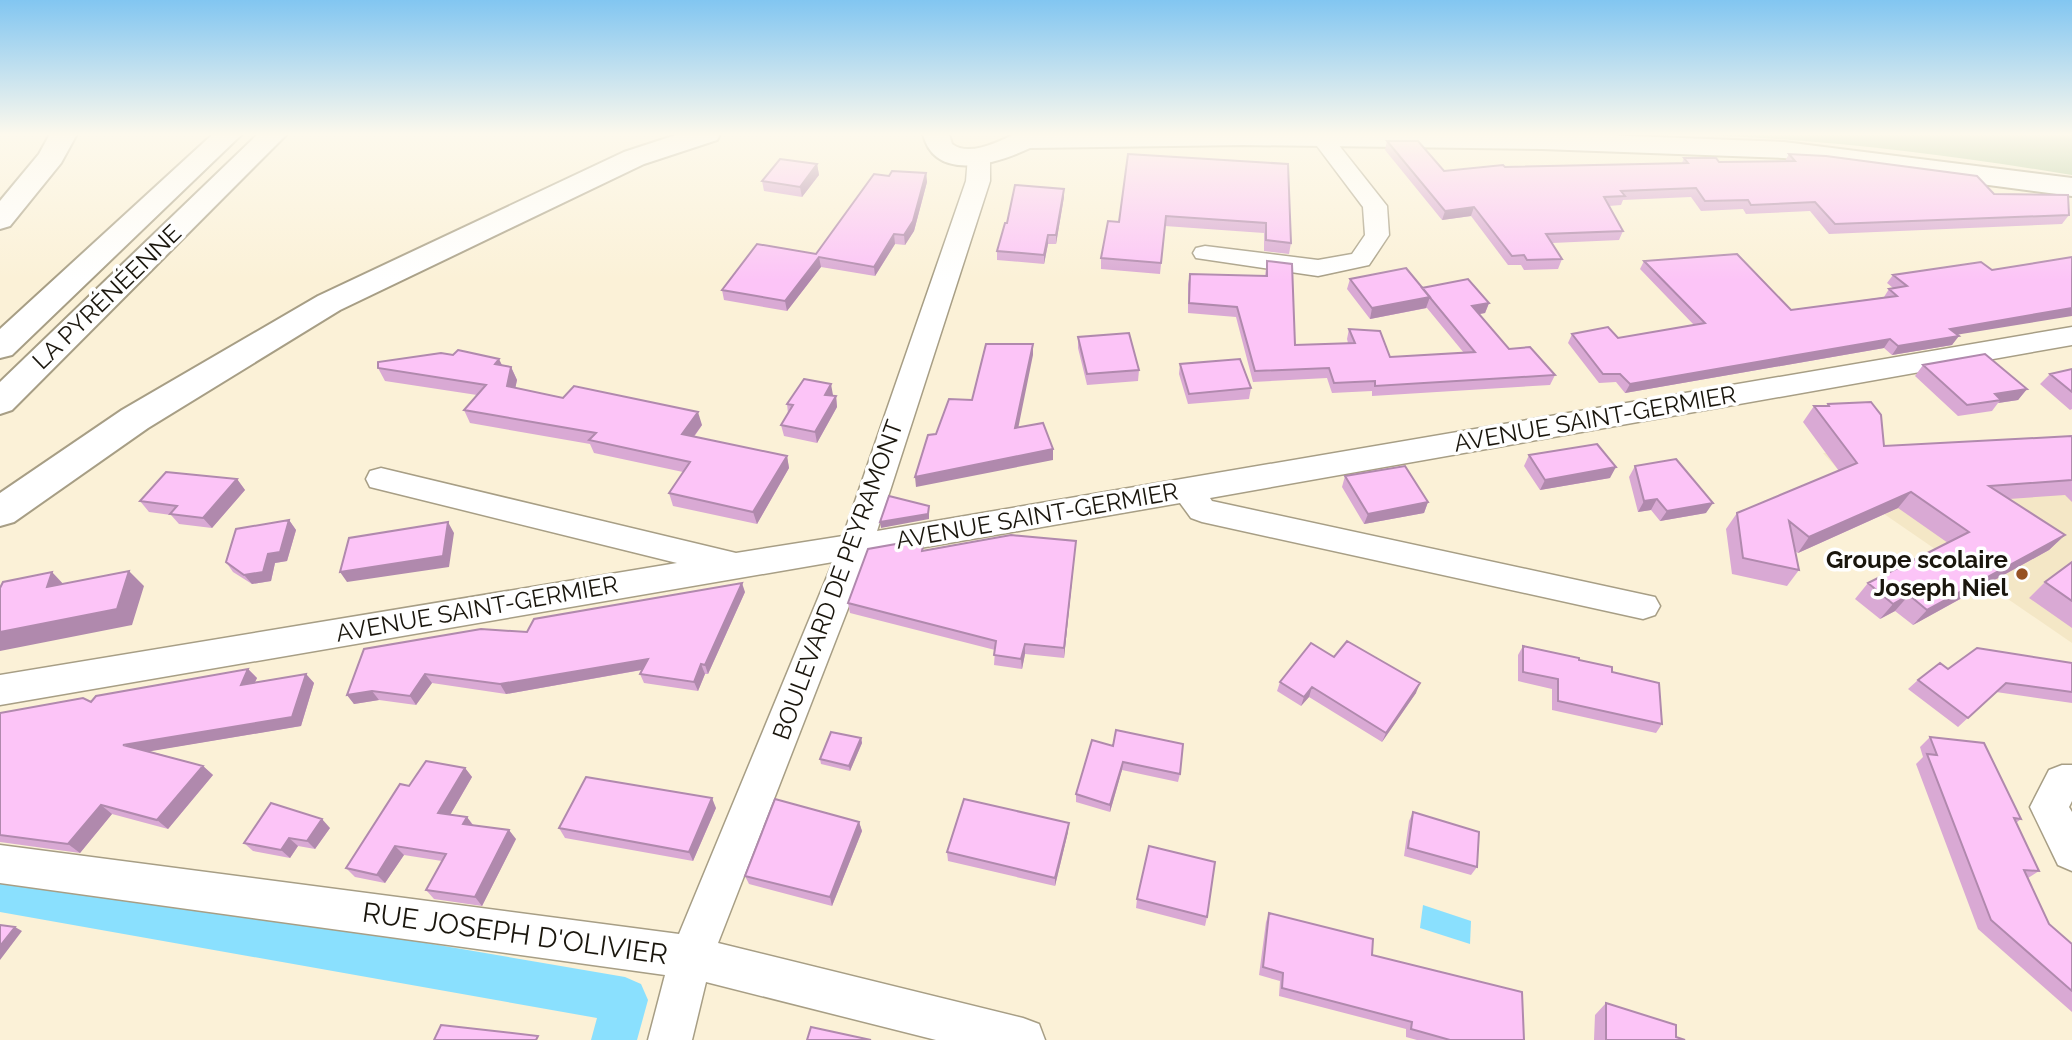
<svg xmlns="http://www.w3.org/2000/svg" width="2072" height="1040" font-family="Raleway,sans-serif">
	<rect width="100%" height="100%" fill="#fbf1d7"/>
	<!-- built -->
	<path fill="#f4e7c6" d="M2072,442v201l-201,-138 -48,-52z"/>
	<!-- green -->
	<path fill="#aec899" d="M1670,134h402v41c-133,-22 -267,-38 -402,-41z"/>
	<!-- water -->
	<path fill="#8ae0fe" d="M1423,905l48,16 -1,23 -50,-16z"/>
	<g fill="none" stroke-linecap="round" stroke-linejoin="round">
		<!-- canal -->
		<path fill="#8ae0fe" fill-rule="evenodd" d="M0,870l625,107 16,7 7,16 -11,40h-46l6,-22 -597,-106z"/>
		<!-- minor casing -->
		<g stroke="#a79e85" stroke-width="3">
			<path id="minor" d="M1314,134h16l57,72 2,29 -20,30 -51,11 -122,-18 -3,-5 3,-5 9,-2 113,14 34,-6 13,-19 -2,-28 -52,-69z
				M979,150l8,2 3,5v24l-113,350 1195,-204v18l-862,153 2,3 443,96 5,9 -5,9 -12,4 -441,-97 -11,-4 -11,-15 -312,54 -150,386 305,75 16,6 6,16h-109l-230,-58 -14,58h-44l17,-65 -665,-92v-38l679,89 154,-372 -833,143v-30l677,-112 -307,-76 -4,-8 4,-8 11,-3 355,85 107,-17 123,-355 2,-24 3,-5z
				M2062,765h10v36l-3,6 3,5v59l-14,-6 -28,-58 19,-37z"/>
		</g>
		<!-- major casing -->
		<g stroke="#a79e85" stroke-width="4">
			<path id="major" d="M923,134h26l3,10c17,13 46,-2 63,-10h562l207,8 288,36v18l-288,-38 -242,-9 -299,-4 -213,3c-34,16 -95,35 -107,-14z"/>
		</g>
		<!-- highway casing -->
		<g stroke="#a79e85" stroke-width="4">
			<path id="highway" d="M50,134h27l-16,29 -51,63 -10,3v-28l39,-47z
				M213,134h29l-230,221 -12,3v-29z
				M258,134h29l-275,276 -12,4v-32z
				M679,134h41l-3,6 -73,24 -304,146 -192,118 -134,94 -14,4v-33l122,-83 196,-114 306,-144z"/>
		</g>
		<!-- minor -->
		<use href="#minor" fill="#fff" fill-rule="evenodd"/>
		<!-- major -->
		<use href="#major" fill="#fff" fill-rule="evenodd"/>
		<!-- highway -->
		<use href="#highway" fill="#fff" fill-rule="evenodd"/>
	</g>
	<!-- wall -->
	<path fill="#d9a9d4" d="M1387,141l57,30 61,-4 177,-4 2,-5 35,4 66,-1 4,-7 205,40 75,21 -7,9 -233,10 -19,-23 -64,3 -3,-5 -42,2 -10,-14 -68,3 -2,5 -12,1 14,25 -4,9 -67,3 10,16 -4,10 -34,1 -3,-5h-13l-37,-49 -29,4 -57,-70z
		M817,164l2,11 -17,22 -38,-6 -2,-10z
		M1288,164l3,79 -2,11 -25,-3v-18l-99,-7 -5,48 -59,-5v-11l18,-36z
		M926,173l1,9 -13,49 -9,14 -10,-1 -20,32 -54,-9 -34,44 -63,-11 -2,-10 94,-36 73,-78z
		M1064,189v8l-8,47h-8l-4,20 -47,-4v-9l10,-28z
		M1267,261l28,84 53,-2 -1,-4 2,-10 41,28 74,-4 -37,-45 -57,11 -23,-30 3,-10 72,9 67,15 -4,10 -6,1 30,35 46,26 -5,10 -178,11v-5l-40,2 -5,-15 -74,4 -17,-65 -48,-4v-29l2,-10 75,2z
		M1644,261l147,49 93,-13 5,-8 4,-1 -6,-5 6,-8 88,-13 -24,73 -5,10 -60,10 -8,-7 -259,45 -9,-11 -17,1 -31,-40 4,-9 46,4 76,-13 -54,-56z
		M1078,337l61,33 -1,11 -51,4 -9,-37z
		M1180,364l71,24 -2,11 -61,5 -9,-30z
		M502,365l9,2 6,13 -2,8 187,37 -8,12 93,19 2,12 -32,56 -84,-18 -4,-13 14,-21 -89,-19 -4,-9 -120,-21 -6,-13 13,-15 -92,-14 -7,-13z
		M1923,365l104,24 -9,11 -20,3 -6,8 -34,5 -43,-40z
		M2072,369v40l-2,1 -30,-26 10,-10z
		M833,395v1h3l1,11 -20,36 -33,-7 -3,-11 7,-12 -1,-9z
		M1828,404l56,42 188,-10v66l-7,-7 -56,4 56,36 -16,15 -136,75 -18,-14 -15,8 -25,-20 13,-16 80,-40 -50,-35 -100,45 -3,-2 4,19 -12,16 -55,-12 -6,-45 11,-16 102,-42 -36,-49 11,-16h13z
		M1529,455l81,23 -70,12 -16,-24z
		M1635,466l71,47 -46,8 -9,-11 -13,2 -9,-35z
		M1345,476l83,26 -4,11 -60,11 -22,-37z
		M237,479l8,11 -33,38 -33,-4 -8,-9 -22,-3 -9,-11z
		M289,520l7,10 -9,31 -12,2 -4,18 -19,3 -19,-12 -7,-10z
		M1076,541l-12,117 -39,-4 -3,15 -28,-4 1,-15 -145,-37 -2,-10 77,-52z
		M2072,562v66l-43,-30 16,-16z
		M745,592l-37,82h-3l-7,17 -54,-8 -4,-9 2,-4 -136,24 -74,-11 -16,22 -37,-5 -25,4 -7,-9 180,-63z
		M1523,646l56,14 33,12 50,52 -6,9 -104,-23v-21l-34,-8v-26z
		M1334,657l82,36 -34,49 -73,-45 -8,9 -24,-15 3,-9z
		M2072,663v40l-76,-11 -38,35 -50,-38 10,-9 30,-11z
		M248,669l9,9 -2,4 51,-8 8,9 -13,43 -152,25 54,15 10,9 -45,54 -56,-15 -32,39 -80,-11v1v-130l91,-11z
		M1930,737l91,82 -5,4 23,48 -11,7 21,46 23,20v68l-94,-83 -62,-165 7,-7 -3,-10z
		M861,738l1,5 -12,28 -29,-7 -1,-5z
		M1092,740l88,34 -2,8 -56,-12 -12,42 -34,-10v-8z
		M465,768l7,9 -22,38 17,2 7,9 42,13 -34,67 -48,-7 -8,-9 16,-29 -38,-6 -19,28 -30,-6 -9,-9 63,-82z
		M716,808l-23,53 -128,-23 -6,-10z
		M1413,812l64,55 -6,8 -67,-19 5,-35z
		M859,822l3,9 -30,75 -83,-22 -4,-8z
		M330,828l-15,21 -17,-3 -8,12 -37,-7 -9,-8z
		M1068,832l-13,54 -107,-25 -1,-9z
		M1137,899l70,18 -2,9 -69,-18z
		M1269,913l103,42 152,85h-107l-11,-3v-8l-127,-33 1,-15 -21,-6 7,-53z
		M1606,1003l70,34 9,3h-91l1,-25z"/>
	<!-- shaded-wall -->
	<path fill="#b089ad" d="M817,164l2,11 -17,22 -2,-10z
		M926,173l1,9 -13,49 -9,14 -1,-10z
		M1064,189v8l-8,47v-9z
		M1474,207l-3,9 -29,4 3,-9z
		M894,234l1,10 -20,32 -1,-9z
		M1048,235v9l-4,20v-9z
		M819,257l2,10 -34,44 -2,-10z
		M1430,297l-4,11 -56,11 2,-11z
		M1489,303l-4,10 -16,3 3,-10z
		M2072,308v8l-129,21 7,-8z
		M1959,336l-7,9 -60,10 6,-9z
		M1890,339l-6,9 -259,45 5,-9z
		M1033,344v11l-17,84 -1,-11z
		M499,359l6,12 -10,-7z
		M511,367l6,13 -4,19 -6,-13z
		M831,384l2,11 -6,10 -2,-10z
		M2027,389l-9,11 -20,3 3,-3 -6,-6z
		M836,396l1,11 -20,36 -2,-11z
		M698,412l4,13 -16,22 -4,-13z
		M1053,449v11l-137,27 -1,-10z
		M787,456l2,12 -32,56 -4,-12z
		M1616,467l-6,11 -70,12 5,-10z
		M237,479l8,11 -33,38 -9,-10z
		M1911,492l-13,16 -100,45 11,-16z
		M1657,499l-6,11 -13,2 6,-11z
		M1428,502l-4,11 -60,11 4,-10z
		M1713,503l-7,10 -46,8 7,-10z
		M929,506v13l-48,9 -1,-6z
		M289,520l7,10 -9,31 -12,2 -4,18 -19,3 -8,-9 24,-21z
		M448,522l6,11 -5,34 -102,15 -7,-10z
		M2065,535l-16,15 -136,75 14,-15z
		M1076,541l-1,10 -11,107v-10z
		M129,571l15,15 -12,39 -132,26v-19z
		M52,572l15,16 -20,-1z
		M742,583l3,9 -37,82 -3,-9z
		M1909,595l-14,16 -15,8 13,-15z
		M1025,644v10l-3,15 -1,-10z
		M648,659l4,9 -146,26 -6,-10z
		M701,664l4,10 -7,17 -4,-9z
		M248,669l9,9 -8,16 -8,-9z
		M306,674l8,9 -13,43 -167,28 -11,-9z
		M425,674l7,9 -16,22 -6,-9z
		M1420,683l-4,10 -34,49 4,-9z
		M1312,687l-3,10 -8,9 3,-9z
		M372,691l7,9 -25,4 -7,-9z
		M861,738l1,5 -12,28 -1,-5z
		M1123,762l-1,8 -12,42v-7z
		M203,766l10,9 -45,54 -11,-9z
		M465,768l7,9 -26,45 -8,-9z
		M712,798l4,10 -23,53 -4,-9z
		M101,805l11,9 -32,39 -12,-9z
		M467,817l7,10 -11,-3z
		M322,819l8,9 -15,21 -8,-8z
		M859,822l3,9 -30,75 -2,-9z
		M1069,823l-1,9 -13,54v-8z
		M509,830l7,9 -34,67 -7,-9z
		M289,838l9,8 -8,12 -9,-8z
		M395,846l9,9 -19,28 -8,-8z
		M15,927l7,4 -22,29v-14z"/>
	<!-- building -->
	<path fill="#fcc4f7" stroke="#b089ad" stroke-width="2" d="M1387,141h31l26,30 59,-6 2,2 183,-4 -4,-5h32l3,4 76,-1 -6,-7 37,2 151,20 17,18 74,1 1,20 -234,9 -20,-22 -64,3 -3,-5 -43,1 -9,-13 -75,3 4,5 -21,1 19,34 -77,3 16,25 -35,1 -3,-5 -12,1 -38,-49 -29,4z
		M1128,154l160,10 3,79 -25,-3v-17l-100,-7 -5,47 -60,-5 7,-37 11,1z
		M780,159l37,5 -17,23 -38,-6z
		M892,171l34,2 -13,48 -9,14 -10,-1 -20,33 -55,-10 -34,44 -63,-11 35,-46 59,10 58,-80 15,2z
		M1015,185l49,4 -8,46h-8l-4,20 -47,-4 8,-28h2z
		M1737,254l54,56 106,-14 -8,-7 18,-3 -14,-11 88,-13 11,8 80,-13v51l-122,21 9,7 -61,10 -8,-7 -260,45 -10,-10h-17l-31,-40 36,-7 10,11 87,-15 -61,-62z
		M1267,261l25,3 3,81 60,-2 -6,-14 31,2 10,26 85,-5 -53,-64 46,-9 21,24 -17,3 37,43 21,-2 25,28 -180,11v-5l-41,2 -5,-15 -74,3 -18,-64 -48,-4 1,-29 77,2z
		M1406,268l24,29 -58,11 -22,-29z
		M1129,333l10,37 -52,4 -9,-37z
		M986,344h47l-18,84 28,-5 10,26 -138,28 13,-42 8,-1 13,-35 23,1z
		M458,350l41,9 -4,5 16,3 -4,19 56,12 11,-12 124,26 -16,22 105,22 -34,56 -84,-19 21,-31 -101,-22 7,-7 -132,-23 22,-25 -108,-17v-6l63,-9 12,2z
		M1985,354l42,35 -32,5 6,6 -34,5 -44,-40z
		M1240,359l11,29 -62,6 -9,-30z
		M2072,369v23l-22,-18z
		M804,379l27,5 -6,11 11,1 -21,36 -34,-7 12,-20 -6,-1z
		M1871,402l10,13 3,31 188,-10v44l-83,6 76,49 -138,75 -18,-15 -16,9 -25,-21 101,-51 -58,-40 -102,45 -20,-16 10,49 -56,-12 -6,-45 120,-50 -43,-57h15l-1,-2z
		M1597,444l19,23 -71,13 -16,-25z
		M1676,459l37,44 -46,8 -10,-12 -13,2 -9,-35z
		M1405,466l23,36 -60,12 -23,-38z
		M166,472l71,7 -34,39 -33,-4 7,-8 -37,-5z
		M889,496l40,10 -1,8 -48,8z
		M289,520l-9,32 -12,2 -5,18 -19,3 -18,-13 10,-33z
		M448,522l-5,34 -103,16 9,-34z
		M1011,535l65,6 -12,107 -39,-4 -4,15 -27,-4 2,-14 -148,-38 20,-54 56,-10 -2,12z
		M2072,562v39l-27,-19z
		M129,571l-12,38 -117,23v-44l3,-6 49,-10 -5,15z
		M742,583l-37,82 -4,-1 -7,18 -54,-8 8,-15 -148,25 -75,-10 -15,22 -38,-5 -25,4 17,-46 117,-20 46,3 7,-13z
		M1347,641l73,42 -34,50 -74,-46 -8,10 -24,-15 31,-39 23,14z
		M1523,646l56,12v2l33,7v5l47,11 3,41 -104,-23v-22l-35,-7z
		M1977,648l95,15v29l-66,-9 -38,35 -50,-38 22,-17 8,6z
		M248,669l-7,16 65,-11 -14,43 -169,28 80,21 -46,54 -56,-15 -33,39 -68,-9v-122l83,-15 8,4 5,-6z
		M1116,730l67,14 -3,30 -57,-12 -13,43 -34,-11 16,-54 21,6z
		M831,732l30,6 -12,28 -29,-7z
		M1930,737l54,6 37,76 -7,-1 25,53 -15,-1 25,54 23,20v47l-81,-71 -64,-166 10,1z
		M426,761l39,7 -27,45 29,4 -4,7 46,6 -34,67 -49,-7 20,-36 -51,-8 -18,29 -31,-7 54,-84 9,2z
		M586,777l126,21 -23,54 -130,-24z
		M775,799l84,23 -29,75 -85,-21z
		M964,799l105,24 -14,55 -108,-26z
		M271,803l51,16 -15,22 -18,-3 -8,12 -37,-7z
		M1413,812l66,20 -2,35 -69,-19z
		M1149,846l66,16 -8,55 -70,-18z
		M1269,913l104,26 -1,16 150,37 2,48h-74l-39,-11 1,-7 -130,-34 1,-15 -20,-6z
		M0,925l15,2 -15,19z
		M1606,1003l70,22v12l9,3h-79z
		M441,1025l97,11 -2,4h-102z
		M811,1027l60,13h-64z"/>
	<!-- sky -->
	<linearGradient id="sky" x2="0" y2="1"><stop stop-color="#82c6f1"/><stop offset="0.48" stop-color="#fdf9ed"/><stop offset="1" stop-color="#fdf9ed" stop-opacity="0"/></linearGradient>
	<rect width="2072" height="280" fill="url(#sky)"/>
	<!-- markers -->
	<circle fill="#965225" stroke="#fff" stroke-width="2.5" cx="2022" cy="574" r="7"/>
	<g text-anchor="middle" stroke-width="7" stroke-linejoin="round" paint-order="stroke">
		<!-- street labels -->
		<g font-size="24" fill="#1a160d" stroke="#fff">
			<text transform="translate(107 297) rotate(-44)" y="8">LA PYRÉNÉENNE</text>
			<text transform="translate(1595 419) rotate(-10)" y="8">AVENUE SAINT-GERMIER</text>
			<text transform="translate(1037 516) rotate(-10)" y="8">AVENUE SAINT-GERMIER</text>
			<text transform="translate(838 580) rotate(-70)" y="8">BOULEVARD DE PEYRAMONT</text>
			<text transform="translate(477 609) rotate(-10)" y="8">AVENUE SAINT-GERMIER</text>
		</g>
		<!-- poi labels -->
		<g font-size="24" font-weight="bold" fill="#1a160d" stroke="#fff" text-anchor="end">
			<text x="2008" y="568">Groupe scolaire<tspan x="2008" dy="28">Joseph Niel</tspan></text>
		</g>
		<!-- near-street labels -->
		<g font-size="28" fill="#1a160d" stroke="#fff">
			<text transform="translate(515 933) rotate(8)" y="10">RUE JOSEPH D'OLIVIER</text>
		</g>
	</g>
</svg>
